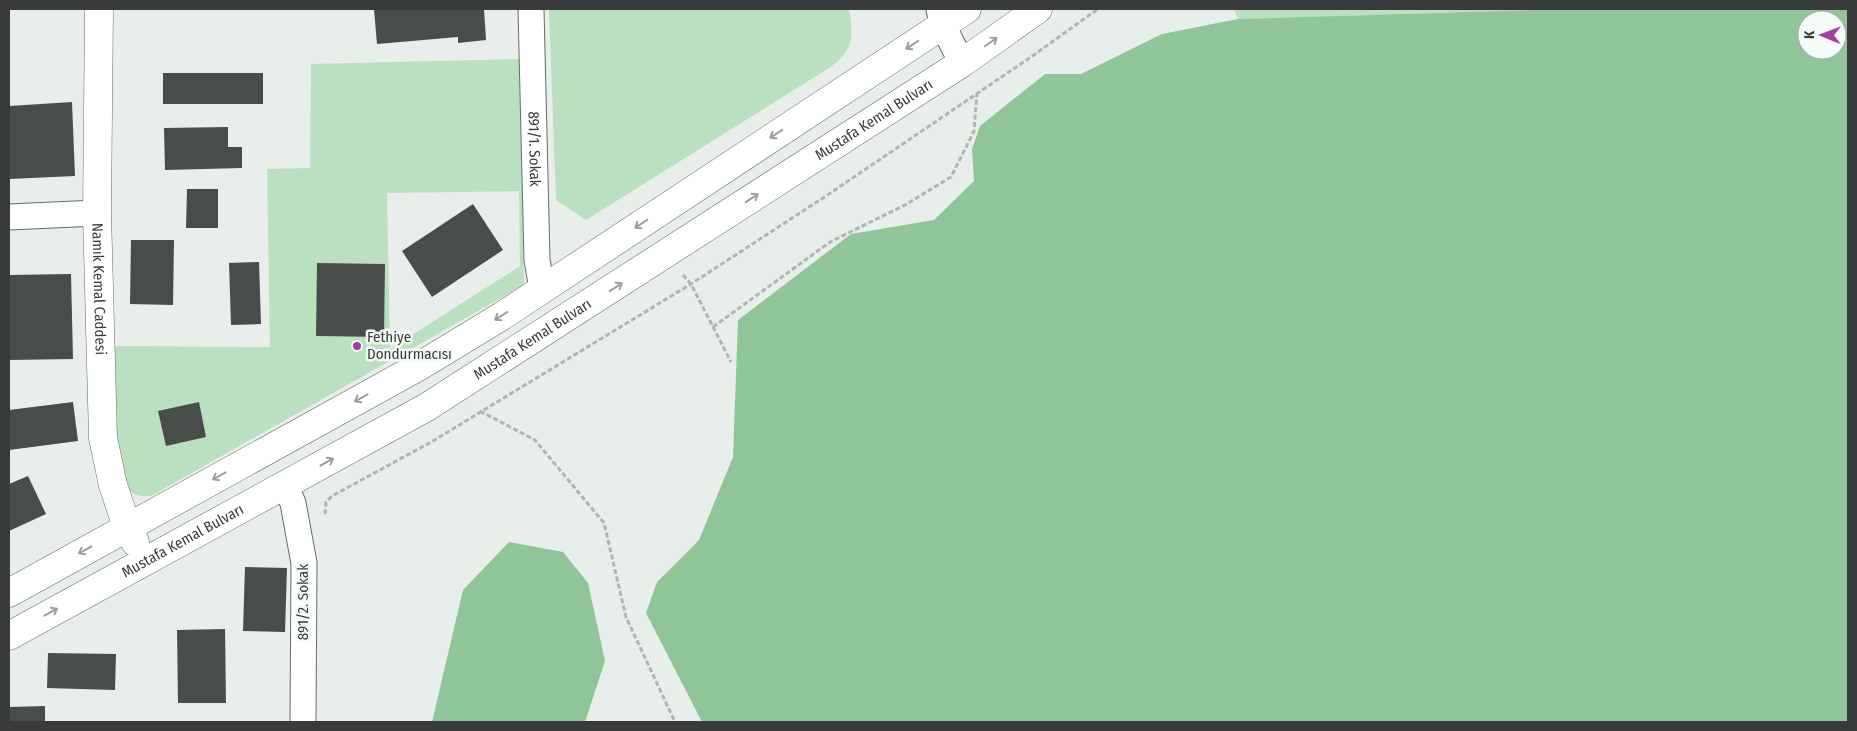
<svg xmlns="http://www.w3.org/2000/svg" width="1857" height="731" font-family="'Fira Sans Condensed',sans-serif">
	<rect width="100%" height="100%" fill="#e8eee9"/>
	<!-- green -->
	<path fill="#bae0c0" fill-rule="evenodd" d="M549,9h300c5,29 5,41 -20,59l-243,152 -30,-20z
		M1234,9h330l-326,10z
		M519,59l5,226 -373,211h-10l-8,-2 -9,-10 -11,-67v-71l157,1 -3,-178 43,-1 1,-104zM519,191l1,75 -130,83 -3,-156z"/>
	<!-- water -->
	<path fill="#90c59a" fill-rule="evenodd" d="M1564,9h284v713h-1146l-56,-109 11,-31 42,-42 34,-83 5,-137 113,-86 83,-14 40,-39 -2,-32 8,-23 65,-52h36l81,-40 76,-15zM1807,20h30v30h-30z
		M509,542l54,10 25,31 17,78 -20,61h-153l31,-132z"/>
	<!-- building -->
	<path fill="#494d49" d="M374,9h110l2,31 -28,3v-6l-81,7z
		M163,73h100v31h-100z
		M72,102l3,74 -66,3v-73z
		M228,127v20h14v21l-77,2 -1,-42z
		M187,189h31v39h-32z
		M473,204l30,46 -71,47 -30,-46z
		M131,240h43l-1,65 -43,-1z
		M259,262l2,62 -30,1 -2,-62z
		M317,263l68,1 -1,73 -68,-1z
		M71,274l2,85 -64,1v-85z
		M73,402l5,39 -69,9v-40z
		M199,402l7,35 -40,9 -8,-35z
		M28,476l18,38 -37,17v-47z
		M245,567l42,1 -2,64 -42,-1z
		M225,629l1,74h-48l-1,-73z
		M48,653l68,1 -1,36 -68,-2z
		M45,706v16h-36v-15z"/>
	<g fill="none" stroke-linecap="round" stroke-linejoin="round">
		<!-- street casing -->
		<g stroke="#666b67" stroke-width="27">
			<g id="street">
				<path id="s1" d="M531,9l6,251 5,29"/>
				<path d="M939,9l3,15 20,39"/>
				<path d="M9,217l88,-4"/>
				<path d="M285,485l8,18 11,60 -1,159"/>
			</g>
		</g>
		<!-- secondary casing -->
		<g stroke="#666b67" stroke-width="29">
			<g id="secondary">
				<path id="s2" d="M99,9l-2,204 6,225 10,47 14,42 8,15"/>
				<path d="M9,593l409,-226 84,-51 465,-307"/>
				<path id="s3" d="M9,636l418,-229 535,-344 76,-54"/>
			</g>
		</g>
		<!-- path -->
		<path stroke="#b0b5b1" stroke-width="3" stroke-dasharray="5 2.5" stroke-linecap="butt" d="M683,275l8,9 40,78
			M713,327l117,-85 75,-37 46,-28 23,-46 3,-38
			M480,411l55,29 69,83 22,94 49,105
			M325,514l1,-12 6,-6 101,-55 258,-157 135,-88 205,-139 67,-48"/>
		<!-- street -->
		<use href="#street" stroke="#fff" stroke-width="25"/>
		<!-- secondary -->
		<use href="#secondary" stroke="#fff" stroke-width="28"/>
	</g>
	<!-- one-way arrows -->
	<defs><path id="oneway-shaft" d="M-6 0H5M1.5-3L5.5 0L1.5 3" fill="none" stroke-width="1.6" stroke-linecap="round" stroke-linejoin="round" transform="scale(1.25)"/></defs>
	<g stroke="#9c9d9c">
		<use href="#oneway-shaft" transform="translate(991 42) rotate(-35)"/>
		<use href="#oneway-shaft" transform="translate(912 45) rotate(147)"/>
		<use href="#oneway-shaft" transform="translate(776 134) rotate(147)"/>
		<use href="#oneway-shaft" transform="translate(752 198) rotate(-33)"/>
		<use href="#oneway-shaft" transform="translate(641 224) rotate(147)"/>
		<use href="#oneway-shaft" transform="translate(616 287) rotate(-33)"/>
		<use href="#oneway-shaft" transform="translate(501 316) rotate(148)"/>
		<use href="#oneway-shaft" transform="translate(361 398) rotate(151)"/>
		<use href="#oneway-shaft" transform="translate(327 462) rotate(-29)"/>
		<use href="#oneway-shaft" transform="translate(219 476) rotate(151)"/>
		<use href="#oneway-shaft" transform="translate(85 550) rotate(151)"/>
		<use href="#oneway-shaft" transform="translate(51 612) rotate(-29)"/>
	</g>
	<!-- markers -->
	<circle fill="#a53ea1" stroke="#f5fbf6" stroke-width="2" cx="357" cy="346" r="5"/>
	<g text-anchor="middle" stroke-width="5" stroke-linejoin="round" paint-order="stroke">
		<!-- street labels -->
		<g font-size="15" fill="#393b3a" stroke="#f5fbf6">
			<text dy="5" stroke="none"><textPath href="#s3" startOffset="1008">Mustafa Kemal Bulvarı</textPath></text>
			<text dy="5" stroke="none"><textPath href="#s1" startOffset="140">891/1. Sokak</textPath></text>
			<text dy="5" stroke="none"><textPath href="#s2" startOffset="280">Namık Kemal Caddesi</textPath></text>
			<text dy="5" stroke="none"><textPath href="#s3" startOffset="602">Mustafa Kemal Bulvarı</textPath></text>
			<text dy="5" stroke="none"><textPath href="#s3" startOffset="198">Mustafa Kemal Bulvarı</textPath></text>
			<text transform="translate(303 602) rotate(-90)" y="5">891/2. Sokak</text>
		</g>
		<!-- poi labels -->
		<g font-size="15" fill="#393b3a" stroke="#f5fbf6" text-anchor="start">
			<text x="367" y="342">Fethiye<tspan x="367" dy="17">Dondurmacısı</tspan></text>
		</g>
	</g>
	<!-- border -->
	<rect width="1857" height="731" fill="none" stroke="#393b3a" stroke-width="20"/>
	<!-- north arrow -->
	<g transform="translate(1822 35) rotate(271)"><circle r="24" fill="#f5fbf6" stroke="#aaaeab"/>
	<path d="M0-4L9 19L0 12L-9 19Z" fill="#a53ea1"/>
	<text y="-8" font-size="14" font-weight="bold" text-anchor="middle" fill="#393b3a">K</text>
	</g>
</svg>
